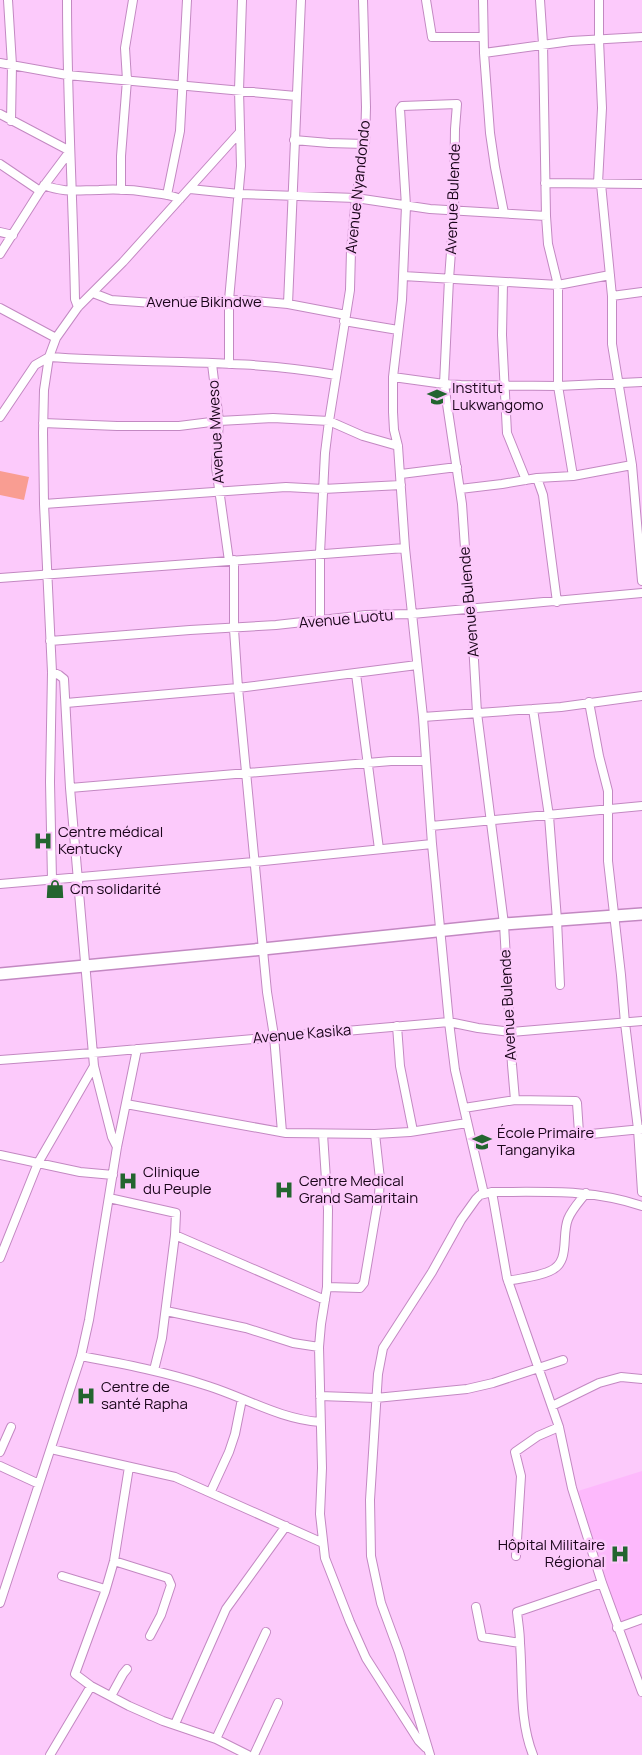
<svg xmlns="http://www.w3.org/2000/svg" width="642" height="1755" font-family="Manrope,sans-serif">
	<rect width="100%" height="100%" fill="#fccafb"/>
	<!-- built -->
	<path fill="#fdb9fc" d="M642,1471v145l-22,7 -42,-132z"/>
	<!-- green -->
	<path fill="#f99d92" d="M0,471l29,6 -5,23 -24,-5z"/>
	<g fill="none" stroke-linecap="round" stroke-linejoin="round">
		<!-- street casing -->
		<g stroke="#c388c2" stroke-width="10">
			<path id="street" d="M8,0l4,65 -1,56
				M67,0c0,100 6,199 8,299l3,8
				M426,0l6,37h51
				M483,0l1,53 87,-12 71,-4
				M540,0l3,44 3,172 2,28 10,41v101l15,90
				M484,53l6,80 5,34 9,46
				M0,63l67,12 229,21
				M0,114l70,37 -30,40 -40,63
				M294,140l35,3 36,1
				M0,164l40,27
				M545,183l97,1
				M598,183l4,-75 -3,-68v-40
				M601,184l11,112v48l20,121 10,116
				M44,185c19,8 35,5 55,5 18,-1 37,0 55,3 9,1 18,2 26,6
				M190,189l49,5 117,4 74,11 116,7
				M121,190v-34l6,-76 -2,-32 8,-48
				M167,195l13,-64 7,-131
				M0,232l13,3
				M403,276l155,9 52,-10
				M503,283l-1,52 5,98 19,47
				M93,293l18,7 42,3 89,-3 46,4 58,11
				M612,296l30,-4
				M288,304l13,-304
				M0,308l56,30
				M344,321l54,9
				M212,364l7,57 -3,46 13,94
				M229,364v-64l12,-134 -2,-76 3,-90
				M393,377l51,7 17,1 97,1 84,-4
				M0,417l35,-52 14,-8 7,-19 22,-31 45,-45 117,-130
				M43,423l74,3h62l40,-5 54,-3 56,3 34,15 35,10
				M401,474l56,-7
				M537,478l6,17 14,107
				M460,489l42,-5 35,-6 36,-2 59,-11
				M44,504l242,-17 37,2 78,-4
				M234,560v69l4,59 29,304 7,44 8,96
				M0,578l405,-30
				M320,620v-67l5,-100 4,-32 21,-131 1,-40 5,-52 9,-54 1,-37 -3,-107
				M50,641l140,-11 86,-5 90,-10 46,-1 230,-21
				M52,672l7,3 5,4 6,109 24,278 18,71 5,10
				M356,674l23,175
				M589,702l10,54 9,35v70l13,114 4,48 13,106 4,63
				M66,703l172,-15 179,-23
				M533,709l16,107 8,104 3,65
				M423,717l138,-10 81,-11
				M70,788l321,-27h34
				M431,826l211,-20
				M52,880l-2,-98 2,-110 -8,-168 -1,-71 1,-43 5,-33c95,7 193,1 287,18
				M0,884l254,-22 178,-18
				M397,1026l3,40 13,65
				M0,1060l93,-7 356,-31 29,6 33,4 131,-11
				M126,1104l160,29 89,1 35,-2 57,-9
				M464,1108l51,-8 61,1 1,2 2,30 2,2 61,-6
				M323,1134l5,76 -1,77 -6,37 -2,23 3,121 -2,46 5,44 25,64 16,36 53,83 7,7
				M0,1155l80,17 33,3
				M492,1192l15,86 52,149 13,61 30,95 40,109
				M484,1194l-29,-124 -6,-48 -17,-178 -9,-127 -18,-169 -7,-102 -4,-16 -1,-18v-35l9,-77 4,-94 -6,-97 2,-3 55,-2 -2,25 -1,82 -5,68 -5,105 18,120 4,59 5,45 6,105 27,211 8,141 3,35
				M109,1198l67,15 -1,22 -13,103 -8,32
				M175,1235l150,65
				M0,1258l38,-95 56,-97
				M508,1281c13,-3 29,-4 42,-10 21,-9 11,-35 18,-52 4,-10 12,-18 18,-26
				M327,1287l33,1 4,-5 15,-88 1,-16 -5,-45
				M166,1311l80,17 47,15 26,4
				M81,1356c43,8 85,16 127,30 38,12 72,33 112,36
				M320,1396l56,2 91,-9 26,-6 70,-23
				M552,1406l47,-23 22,-6 21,2
				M51,1449l124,28 148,66
				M0,1452l11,-25
				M0,1466l39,18
				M129,1467l-15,94 -9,31 -30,82 16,12 38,20 34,15 53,18 32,16
				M211,1491l18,-39 6,-18 7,-35
				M516,1556l5,-80 -6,-24 23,-16 21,-9
				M114,1561l54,17 3,7 -10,30 -11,21
				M62,1576l43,13
				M0,1603l81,-247 8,-36 28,-173 20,-98
				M476,1607l6,30 38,6
				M617,1628l25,-9
				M111,1696l12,-22 4,-5
				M175,1724l51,-115 60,-83
				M216,1739l50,-107
				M50,1755l41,-69
				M254,1755l24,-52
				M430,1755l-31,-103 -18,-49 -10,-47 -1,-56 8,-126 5,-26 49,-76 29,-52 15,-21 4,-4 12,-3c52,0 100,-3 150,14
				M533,1755c-14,-35 -10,-75 -13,-112 0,-11 -2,-21 -3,-31l85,-29"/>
		</g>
		<!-- secondary casing -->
		<g stroke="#c388c2" stroke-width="14">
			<path id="secondary" d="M0,974l263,-25 241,-25 138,-10"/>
		</g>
		<!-- street -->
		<use href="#street" stroke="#fff" stroke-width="8"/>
		<!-- secondary -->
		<use href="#secondary" stroke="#fff" stroke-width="11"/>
	</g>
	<!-- icons -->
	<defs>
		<g id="school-bare" transform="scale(1.5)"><path d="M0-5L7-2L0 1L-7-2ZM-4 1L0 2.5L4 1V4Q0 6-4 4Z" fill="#23652f" stroke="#fccafb" stroke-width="2.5" paint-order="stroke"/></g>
		<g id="hospital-bare" transform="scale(1.5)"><path d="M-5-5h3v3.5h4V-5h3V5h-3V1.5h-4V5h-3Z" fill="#23652f" stroke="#fccafb" stroke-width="2.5" paint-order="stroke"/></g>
		<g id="shop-bare" transform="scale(1.5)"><path d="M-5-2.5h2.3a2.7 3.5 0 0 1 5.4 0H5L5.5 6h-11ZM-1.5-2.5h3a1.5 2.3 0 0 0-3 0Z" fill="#23652f" stroke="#fccafb" stroke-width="2.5" paint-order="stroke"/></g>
	</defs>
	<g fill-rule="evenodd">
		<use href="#school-bare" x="437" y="397"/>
		<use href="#hospital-bare" x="43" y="841"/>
		<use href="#shop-bare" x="55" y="889"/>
		<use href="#school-bare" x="482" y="1142"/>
		<use href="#hospital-bare" x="128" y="1181"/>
		<use href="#hospital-bare" x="284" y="1190"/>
		<use href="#hospital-bare" x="86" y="1396"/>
		<use href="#hospital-bare" x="620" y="1554"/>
	</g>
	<g text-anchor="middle" stroke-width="5" stroke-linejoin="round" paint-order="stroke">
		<!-- street labels -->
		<g font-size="15" fill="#1a051a" stroke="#fccafb">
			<text transform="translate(358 187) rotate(-84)" y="5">Avenue Nyandondo</text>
			<text transform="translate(453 199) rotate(-88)" y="5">Avenue Bulende</text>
			<text x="204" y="307">Avenue Bikindwe</text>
			<text transform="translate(216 432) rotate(-93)" y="5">Avenue Mweso</text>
			<text transform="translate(469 602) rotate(-95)" y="5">Avenue Bulende</text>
			<text transform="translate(346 619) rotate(-5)" y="5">Avenue Luotu</text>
			<text transform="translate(508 1005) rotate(-93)" y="5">Avenue Bulende</text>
			<text transform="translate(302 1034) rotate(-5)" y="5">Avenue Kasika</text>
		</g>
		<!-- poi labels -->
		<g font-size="15" fill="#1a051a" stroke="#fccafb" text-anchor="start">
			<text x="452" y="393">Institut<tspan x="452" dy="17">Lukwangomo</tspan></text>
			<text x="58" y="837">Centre médical<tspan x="58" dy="17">Kentucky</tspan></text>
			<text x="70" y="894">Cm solidarité</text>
			<text x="497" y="1138">École Primaire<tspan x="497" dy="17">Tanganyika</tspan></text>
			<text x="143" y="1177">Clinique<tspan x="143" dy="17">du Peuple</tspan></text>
			<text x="299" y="1186">Centre Medical<tspan x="299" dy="17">Grand Samaritain</tspan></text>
			<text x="101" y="1392">Centre de<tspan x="101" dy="17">santé Rapha</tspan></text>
			<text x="605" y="1550" text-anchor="end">Hôpital Militaire<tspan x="605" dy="17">Régional</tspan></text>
		</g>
	</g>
</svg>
